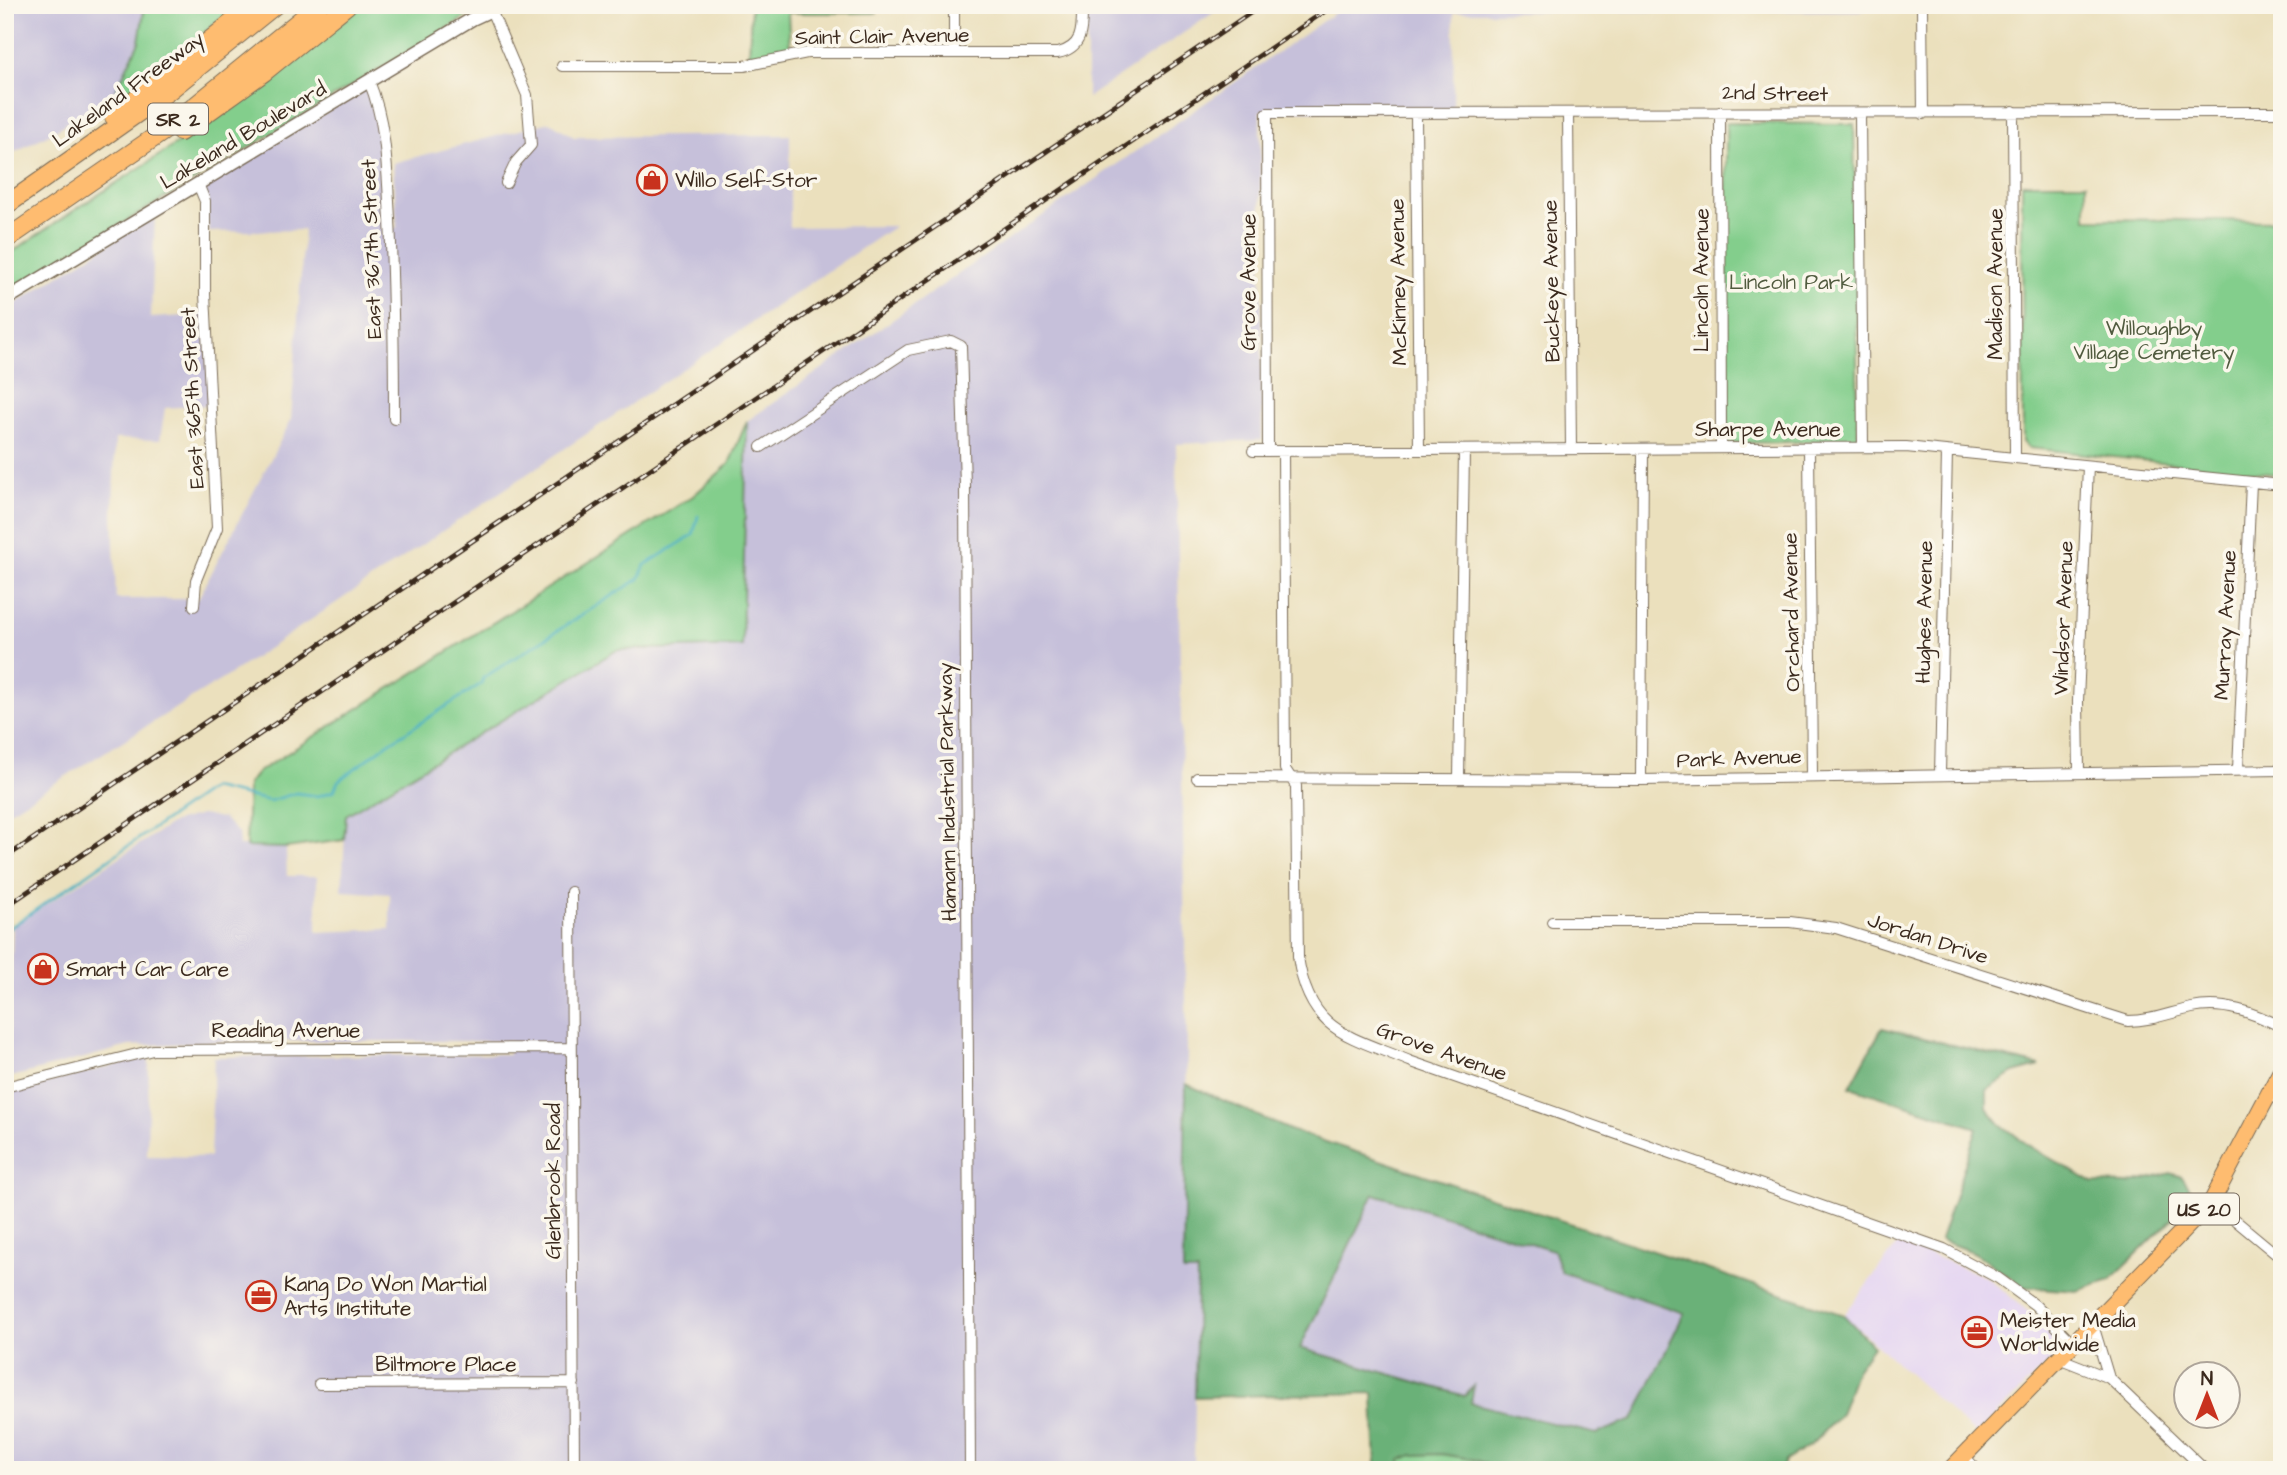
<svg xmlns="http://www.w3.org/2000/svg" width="2287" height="1475" font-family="'Architects Daughter',sans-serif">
	<rect width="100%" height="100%" fill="#fbf7ec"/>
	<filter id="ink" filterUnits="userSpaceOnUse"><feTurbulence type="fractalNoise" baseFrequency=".0143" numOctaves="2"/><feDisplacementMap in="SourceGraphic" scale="14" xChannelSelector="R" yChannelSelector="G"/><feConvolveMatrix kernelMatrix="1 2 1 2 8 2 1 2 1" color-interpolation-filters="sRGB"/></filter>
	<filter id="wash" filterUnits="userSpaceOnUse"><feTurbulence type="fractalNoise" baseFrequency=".00686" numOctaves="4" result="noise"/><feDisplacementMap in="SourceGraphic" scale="28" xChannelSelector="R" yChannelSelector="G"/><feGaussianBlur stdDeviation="1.57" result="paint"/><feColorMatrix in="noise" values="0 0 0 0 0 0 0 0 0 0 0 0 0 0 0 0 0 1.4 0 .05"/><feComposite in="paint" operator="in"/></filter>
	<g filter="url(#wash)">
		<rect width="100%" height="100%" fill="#ebe0bd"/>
		<!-- built -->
		<path fill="#e3d3f2" d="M1899,1242l89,36 69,57 8,11 -89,89 -132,-120z"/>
		<!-- industrial -->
		<path fill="#c6c0da" d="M5,5h140l-6,37 -23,48 -63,42 -48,25z
			M1087,5h138l-138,93z
			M1346,5h519v6l-411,1 -1,100 -193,-1 2,329 -86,4 11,609 -4,219h14l-3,198h-1189v-377l144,-36 -2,99 63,1 4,-100 295,-3 1,-13h-280l-101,5 -121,32 5,-152 161,-104 27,-7 22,3 15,15 1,13 47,2 1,28h30v56l73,-3v-35l-48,-3 4,-76 271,-165 125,-4 5,-225z
			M368,87l9,23 9,117 11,1 -4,-65 157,-41 24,15 216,-2v92l105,-1 -666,449 -224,139v-504l150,-95 -4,103 54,-3 5,90 -45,3 -5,32 -45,-1 -2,76 3,84h82l93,-179 13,-190 -95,2 -6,-47z
			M1374,1194l179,56 8,22 123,42 -51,106 -37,14 -125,-31 3,-16 -9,9 -165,-48z"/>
		<!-- green -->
		<path fill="#83ce8c" stroke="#5f7c55" stroke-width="2" d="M145,5h94l-115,92 -8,-7 23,-48z
			M360,5h126l-481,289v-37c119,-83 248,-153 355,-252z
			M751,5h126v8h-89l2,37 -41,11z
			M1726,123l128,1 4,317 -131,2z
			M2022,183h64v36l196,2v254l-253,-27 -6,-6z
			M747,421l-5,225 -125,4 -271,165 -2,25 -58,8 -40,-1 2,-63 10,-12 435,-276 36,-32z
			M1442,1454l35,6 19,10h-94l-2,-10 12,-5z"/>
		<!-- forest -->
		<path fill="#6ab178" stroke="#526e4b" stroke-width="2" fill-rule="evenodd" d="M1882,1028l158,38 -26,7 -27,17v18l13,16 31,23 62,36 36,1 42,-11 11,4 8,12 -2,15 -78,76 -33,11 -53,-4 -49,-34 -35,-13 37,-112 -127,-41z
			M1186,1084l104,46 554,185 29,31 -17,24 -16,44 -28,30 -27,17 -4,9h-157l-6,-3 -1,3h-121l-19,-10 -35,-6 -30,1 -12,5 2,10h-26l-3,-77 -178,4 2,-125h-14zM1374,1194l179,56 8,22 123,41 -51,107 -37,14 -125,-31 3,-17 -9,10 -165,-48z"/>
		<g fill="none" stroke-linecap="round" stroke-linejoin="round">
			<!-- stream -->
			<path stroke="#44afc3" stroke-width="2.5" d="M5,931l207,-143 58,13 26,-8 22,3 16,-5 4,-10 51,-38 92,-59 2,-6 156,-99 6,-14 48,-30 5,-19"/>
		</g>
	</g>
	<g filter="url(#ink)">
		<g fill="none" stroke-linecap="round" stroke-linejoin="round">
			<!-- minor casing -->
			<g stroke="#796a56" stroke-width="12">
				<path id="minor" d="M954,5v47
					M1922,5l1,109
					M491,10l36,85 4,50 -15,17 -10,21
					M562,66h182l63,-13h251c26,-6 24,-25 24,-48
					M369,81c18,44 18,90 21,138 3,67 4,133 4,200
					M2013,111l2,346
					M1720,112l1,336
					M1568,113l3,336
					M1860,113l3,334
					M1416,114l3,336
					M761,447l147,-97 43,-9 10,5 4,140 5,984
					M1809,448l3,327
					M1253,451l653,-4 376,38
					M1268,451l-1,-338 1015,-1
					M1283,451l2,318 11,17 2,171c11,76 52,79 114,105l532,187 54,29 37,27 39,39
					M194,606l2,-26 21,-52 -12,-234v-93l-7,-17
					M2238,769l13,-286
					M2079,772l-1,-71 10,-235
					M1940,774l7,-322
					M1197,778l444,2 641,-10
					M1459,779l5,-328
					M1641,780l2,-330
					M571,892l3,578
					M1552,922h238l46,6 292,93c23,0 41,-8 64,-13 31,-7 62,5 90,19
					M5,1087l148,-37 418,-2
					M2269,1094l13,7
					M2212,1201l70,58
					M2093,1325l16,53
					M2061,1359l48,19 96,92
					M319,1384l255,-1
					M1964,1456l13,14"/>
			</g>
			<!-- tertiary casing -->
			<g stroke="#796a56" stroke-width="15">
				<path id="tertiary" d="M5,300l467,-281 30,-14"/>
			</g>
			<!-- primary casing -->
			<g stroke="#796a56" stroke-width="18">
				<path id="primary" d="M1950,1470l262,-269 70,-132"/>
			</g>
			<!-- motorway casing -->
			<g stroke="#796a56" stroke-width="20">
				<path id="motorway" d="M114,117l140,-112
					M180,132l84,-60 83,-67
					M5,206l161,-113 109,-88
					M5,240l163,-112 151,-123"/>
			</g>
			<!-- minor -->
			<use href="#minor" stroke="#fff" stroke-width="10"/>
			<!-- tertiary -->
			<use href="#tertiary" stroke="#fff" stroke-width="12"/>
			<!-- primary -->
			<use href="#primary" stroke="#febc70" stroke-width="16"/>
			<!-- motorway -->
			<use href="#motorway" stroke="#febc70" stroke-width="18"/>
			<!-- rail casing -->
			<g stroke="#3b2a1e" stroke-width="5">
				<path id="rail" d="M5,858l1257,-853
					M5,907l1329,-902"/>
			</g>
			<!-- rail -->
			<use href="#rail" stroke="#fbf7ec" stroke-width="2.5" stroke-dasharray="8" stroke-linecap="butt"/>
		</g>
	</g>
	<!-- icons -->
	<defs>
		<g id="shop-ring" transform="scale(1.575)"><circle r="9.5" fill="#fbf7ec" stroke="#c8321e" stroke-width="1.5"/><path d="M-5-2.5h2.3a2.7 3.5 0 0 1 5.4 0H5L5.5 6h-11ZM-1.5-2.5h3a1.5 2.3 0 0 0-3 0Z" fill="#c8321e"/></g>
		<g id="office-ring" transform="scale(1.575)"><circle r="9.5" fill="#fbf7ec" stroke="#c8321e" stroke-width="1.5"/><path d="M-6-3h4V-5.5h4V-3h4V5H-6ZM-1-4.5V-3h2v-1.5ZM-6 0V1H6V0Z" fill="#c8321e"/></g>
	</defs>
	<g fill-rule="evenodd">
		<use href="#shop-ring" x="652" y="180"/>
		<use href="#shop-ring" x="43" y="969"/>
		<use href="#office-ring" x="261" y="1296"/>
		<use href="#office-ring" x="1977" y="1332"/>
	</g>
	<g text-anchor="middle" stroke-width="7" stroke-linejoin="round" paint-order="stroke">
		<!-- shield labels -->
		<g fill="#fbf7ec" stroke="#75685c" stroke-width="2">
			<rect x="148" y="103.5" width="60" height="31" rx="5"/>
			<rect x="2169" y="1193.5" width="70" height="31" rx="5"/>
		</g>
		<g font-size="19" font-weight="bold" fill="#3b2a1e">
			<text x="178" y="126">SR 2</text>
			<text x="2204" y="1216">US 20</text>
		</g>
		<!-- street labels -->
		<g font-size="21" fill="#3b2a1e" stroke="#fbf7ec">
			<text transform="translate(882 36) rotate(-1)" y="7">Saint Clair Avenue</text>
			<text transform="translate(128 89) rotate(-36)" y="7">Lakeland Freeway</text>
			<text transform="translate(1775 93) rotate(1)" y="7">2nd Street</text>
			<text transform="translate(243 135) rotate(-31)" y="7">Lakeland Boulevard</text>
			<text transform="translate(371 249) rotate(-92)" y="7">East 367th Street</text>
			<text transform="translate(1701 280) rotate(-90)" y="7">Lincoln Avenue</text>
			<text transform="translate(1551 281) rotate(-91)" y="7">Buckeye Avenue</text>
			<text transform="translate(1248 282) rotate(-90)" y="7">Grove Avenue</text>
			<text transform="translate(1398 282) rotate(-91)" y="7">McKinney Avenue</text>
			<text transform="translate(1995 284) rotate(-90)" y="7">Madison Avenue</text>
			<text transform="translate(192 398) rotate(-93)" y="7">East 365th Street</text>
			<text x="1768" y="436">Sharpe Avenue</text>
			<text transform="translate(1791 612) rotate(-91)" y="7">Orchard Avenue</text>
			<text transform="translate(1924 612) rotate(-89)" y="7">Hughes Avenue</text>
			<text transform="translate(2063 618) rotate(-88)" y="7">Windsor Avenue</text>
			<text transform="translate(2225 625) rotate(-87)" y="7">Murray Avenue</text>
			<text transform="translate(1739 758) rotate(-2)" y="7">Park Avenue</text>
			<text transform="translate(947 792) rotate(-91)" y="7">Hamann Industrial Parkway</text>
			<text transform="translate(1928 938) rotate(18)" y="7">Jordan Drive</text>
			<text x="286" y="1037">Reading Avenue</text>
			<text transform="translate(1442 1051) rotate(20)" y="7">Grove Avenue</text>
			<text transform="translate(553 1181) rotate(-90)" y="7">Glenbrook Road</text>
			<text x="446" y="1371">Biltmore Place</text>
		</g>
		<!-- poi labels -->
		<g font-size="21" fill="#3b2a1e" stroke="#fbf7ec" text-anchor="start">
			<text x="675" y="187">Willo Self-Stor</text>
			<text x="66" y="976">Smart Car Care</text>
			<text x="284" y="1291">Kang Do Won Martial<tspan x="284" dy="24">Arts Institute</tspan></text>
			<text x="2000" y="1327">Meister Media<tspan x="2000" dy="24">Worldwide</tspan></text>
		</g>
		<!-- park labels -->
		<g font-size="21" fill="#515b3f" stroke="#fbf7ec">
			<text x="1791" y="289">Lincoln Park</text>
			<text x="2154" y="335">Willoughby<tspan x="2154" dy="24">Village Cemetery</tspan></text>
		</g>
	</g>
	<!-- margin -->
	<rect width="2287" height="1475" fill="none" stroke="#fbf7ec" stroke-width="28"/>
	<!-- north arrow -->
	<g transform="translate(2207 1395)"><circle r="33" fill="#fbf7ec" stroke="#aea59a" stroke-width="2"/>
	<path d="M0-5L12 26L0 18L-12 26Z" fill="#c8321e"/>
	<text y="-10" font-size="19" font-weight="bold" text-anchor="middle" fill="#3b2a1e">N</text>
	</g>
</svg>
